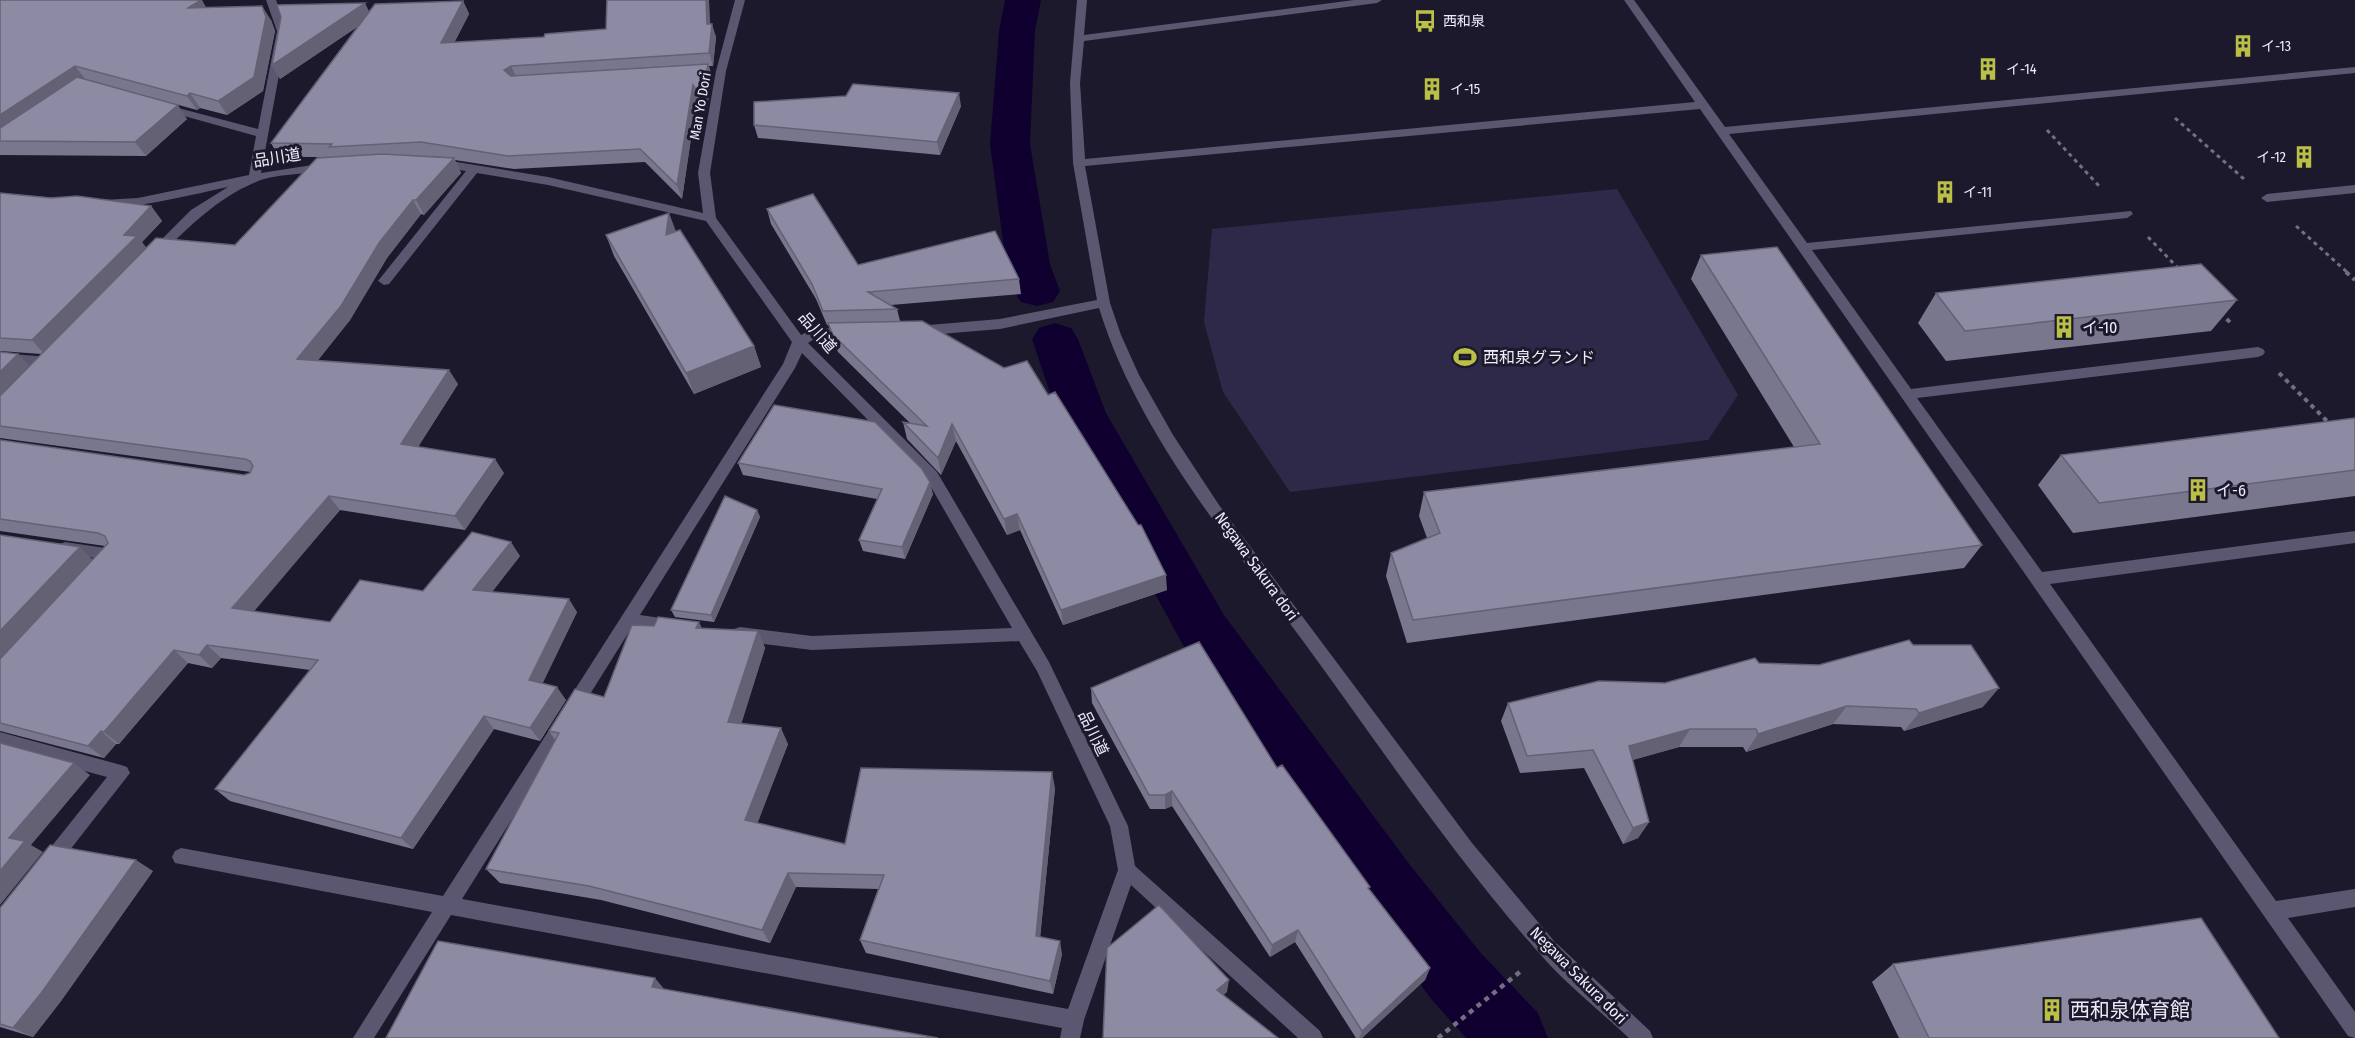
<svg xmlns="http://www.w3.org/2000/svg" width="2355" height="1038" font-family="'Fira Sans Condensed','Noto Sans JP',sans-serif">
	<rect width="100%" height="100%" fill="#1d192d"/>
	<!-- green -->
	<path fill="#2f2949" d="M1617,189l121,206 -30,45 -418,52 -67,-100 -19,-70 8,-93z"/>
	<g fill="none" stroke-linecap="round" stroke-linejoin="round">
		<!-- canal -->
		<path fill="#10002f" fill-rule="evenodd" d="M1005,0h36l-6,31 -5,113 20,120 10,27 -7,11 -16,4 -16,-4 -7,-11 -8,-27 -16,-120 9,-113z
			M1055,323l16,5 7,11 28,74 118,202 186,250 70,87 58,61 10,25h-82l-34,-38 -68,-91 -180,-262 -127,-233 -25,-75 7,-11z"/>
		<!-- path-far2 -->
		<path stroke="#726f80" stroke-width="3" stroke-dasharray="4 4" stroke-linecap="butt" d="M2175,118l69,61
			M2047,130l54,58
			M2296,226l52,47
			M2148,237l32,33"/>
		<!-- path-far1 -->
		<path stroke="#726f80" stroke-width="4" stroke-dasharray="4.5 4.5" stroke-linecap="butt" d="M2346,272l9,8
			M2220,313l12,11
			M2279,373l52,52"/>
		<!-- path -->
		<path stroke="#726f80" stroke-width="4.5" stroke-dasharray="5 5" stroke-linecap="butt" d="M1438,1038l83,-67"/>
		<!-- minor -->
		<path fill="#5b5770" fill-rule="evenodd" d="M266,0h10l11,31 -26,142 64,-10 6,4 -6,4c-20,3 -51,3 -69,11 -39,16 -67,45 -97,74h-8l-2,-3 2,-3 40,-40 37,-23c-21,4 -118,29 -131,17l6,-4 35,-2 111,-23 7,-39 -97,-27 -2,-2 6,-3 95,25 19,-98z
			M735,0h10l-19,71 -16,102 6,45 85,117 13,-7 42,1 2,3 -2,3 -39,2 -9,6 129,129 112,190 79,164 7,40 185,165 3,7h-25l-167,-153 -47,135 -4,18h-20l2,-10 -611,-113 -77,123h-21l79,-126 -257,-49 -3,-6 3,-6 6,-3 262,48 340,-532 9,-22 -86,-121 -158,-36 -71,-12 -88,111 -5,1 -6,-4 88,-110 -31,-5v-6l4,-1 109,18 155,36 -5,-40 18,-102zM802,353l125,127 85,148 -200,8 -72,-9 -6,2 -2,5 2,5 6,2 72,9 207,-9 18,30 73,155 8,44 -50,139 -606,-110 170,-272 43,6 6,-2 2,-5 -2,-5 -41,-6 155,-247z
			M1077,0h10l-3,35 270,-35h28l-5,3 -293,38 -4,42 5,76 610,-57 -71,-102h10l91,127 630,-60v6l-626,61 78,109 324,-32 2,3 -6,4 -315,32 99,139 347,-42 5,2 2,3 -2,3 -5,2 -341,41 125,174 313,-41v12l-305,41 226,317 79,-12v18l-67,11 67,94v26l-7,-2 -648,-927 -615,57 25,137 11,32 18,40 34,60 46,70 253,338 82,98 96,90 3,7h-24c-30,-28 -63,-54 -90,-85 -87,-98 -161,-210 -239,-316 -74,-100 -164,-208 -201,-329l-99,21 -83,7 -7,-5 7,-5 83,-7 97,-19 -24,-137 -3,-80z
			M2355,185v8l-88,9 -6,-4 6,-4z
			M0,353l49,4 7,5 -7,5 -49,-4z
			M65,542l47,7 5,2 3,4c-4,8 -10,12 -18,9l-2,-5 -40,-7 -3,-4 3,-4z
			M0,732l121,33 6,2 3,6 -75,96 -6,3 -6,-3 -3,-6 3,-6 64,-80 -107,-29z"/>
	</g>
	<!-- wall -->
	<path fill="#79778d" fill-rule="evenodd" d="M0,0l206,7 65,13 4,11 -12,60 -36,24 -27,-7 -3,2 -48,-13 38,22 -41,37 -146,-1z
		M463,1l6,13 -15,29 90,-6 166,-13 6,13 -3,29h-4l3,11 -6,36 -9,-15 -15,101 -37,-37 -131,7 -59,-9 6,13 -37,42 -3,-1 -34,44 -37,62 -32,40 140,24 -40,63 86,26 -39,57 -125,-20 -87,101 77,11 93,-31 97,-35 -28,36 85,20 -35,72 24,16 -26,41 -46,-12 -81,120 -183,-48 -15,-12 95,-119 -89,-12 -9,10 -24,-5 -69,81h-3l-12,14 -104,-27v-196l93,24 12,-13 -105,-15v-91l244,35 6,-2 1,-1 -251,-34v-86l30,14 11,-12 -41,-3v-158l151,13 11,15 -20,21 4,6 89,-3 96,-88h-52l-8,-14 86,-116 -77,52 -8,-14 97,-54zM418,156h10l11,1z
		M846,96l115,10 -21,49 -182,-17 -4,-13z
		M767,209l91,56 161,14 2,15 -130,11 6,4 3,12 267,269 -104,35 -43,-95 -13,5 -51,-94 -15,34 -34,-36 -4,-17 8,2 -73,-72 -5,-12 -4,-15h-2l-11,-26 -45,-75z
		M676,232l78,114 7,21 -67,27 -80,-138 -8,-21z
		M1701,255l281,290 -18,23 -557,75 -21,-67 5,-23 36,-15 -8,-22 5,-24 370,-45 -103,-168z
		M1936,293l301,7 -26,31 -265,30 -28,-38z
		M2355,418v78l-282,37 -35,-48 23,-30z
		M738,463l195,31 -28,65 -42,-8 -4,-11 18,-41 -134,-24z
		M757,510l3,7 -46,105 -39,-5 -4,-7z
		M702,628l56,3 7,17 -24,75 47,21 -31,79 88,21 210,-56 -15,149 22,17 -9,40 -187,-41 -6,-13 18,-51 -82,-2 -26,56 -169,-43 -101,-17 -14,-14 69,-129 -6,-9 55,-34z
		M1913,645l70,62 -79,24 -3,-4 -68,-3 -87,28 -3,-5h-64l-47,13 17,62 -11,16 -15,6 -39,-76 -64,5 -19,-52 7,-18 157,-20 94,-20 60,2z
		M1091,688l186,80 153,200 -5,12 -63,58h-6l-61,-96 -25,15 -98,-151 -7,3h-15l-58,-106z
		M153,871l-92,130 -28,36 -33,-10v-119z
		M1893,964l386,74h-380l-27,-56z"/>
	<!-- shaded-wall -->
	<path fill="#636173" d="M201,0h1l8,14 -22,-6z
		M706,0h3l2,37 -4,-13z
		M463,1l6,13 -22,43 -6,-14z
		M365,3l7,14 -92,62 -8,-14z
		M262,6l9,14 4,11 -12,60 -36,24 -9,-14z
		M712,24l4,13 -3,29 -4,-13z
		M708,64l4,13 -6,36 -4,-13z
		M75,66l11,14 -86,57v-22z
		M511,66l6,13 -7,4 -6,-13z
		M693,85l4,13 -15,101 -5,-14z
		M190,93l10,15 -3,2 -10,-14z
		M959,93l2,13 -21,49 -3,-13z
		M178,105l9,14 -41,37 -11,-14z
		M454,158l7,15 -37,42 -8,-15z
		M413,200l8,14 -34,44 -37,62 -42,53 -11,-14 82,-116z
		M151,206l11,15 -20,21 6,8 -103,105 -13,-15 92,-105z
		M669,213l8,21 -11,1z
		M754,346l7,21 -67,27 -8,-21z
		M18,354l14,14 -32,32v-28z
		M449,370l9,14 -47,74 -10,-14z
		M952,424l4,17 -15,34 -3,-17z
		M495,459l9,14 -39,57 -10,-14z
		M930,482l3,12 -28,65 -3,-12z
		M329,496l11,14 -95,112 -13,-14z
		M757,510l3,7 -46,105 -3,-7z
		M1017,514l3,16 -13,5 -3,-16z
		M511,542l9,14 -37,47 -10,-13z
		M80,547l14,14 -94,101v-31z
		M1166,575l1,15 -104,35 -2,-15z
		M569,599l8,13 -39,81 -9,-13z
		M699,622l8,17 -11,-11z
		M758,631l7,17 -28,90 -9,-16z
		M207,645l14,13 -9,10 -13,-13z
		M174,650l14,13 -69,81 -15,-12z
		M557,687l9,13 -26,41 -10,-13z
		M1999,688l-16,19 -79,24 15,-18z
		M1847,706l-14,18 -87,28 12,-18z
		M484,716l10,13 -81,120 -12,-11z
		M781,728l7,16 -35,91 -8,-15z
		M1690,729l-11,18 -60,17 10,-18z
		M101,731l15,13 -12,14 -16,-12z
		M74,763l16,12 -59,70 12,7 -43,53v-34l9,-33z
		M1052,772l3,16 -16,161 -3,-13z
		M1172,791v15l-7,3v-14z
		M1649,822l-11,16 -15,6 10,-16z
		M136,860l17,11 -92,130 -28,36 -20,-9z
		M788,873l8,14 -26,56 -8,-13z
		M1298,930l-3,12 -25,15 2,-12z
		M1060,941l2,13 -9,40 -3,-13z
		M1430,968l-5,12 -63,58h-3l3,-7z
		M655,978l14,17 -17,-8z
		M1229,980l-2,12 -11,10 1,-12z"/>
	<!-- building -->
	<path fill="#8d8aa4" stroke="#636173" stroke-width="1.5" d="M0,0h201l-13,8 74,-2 4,11 -12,60 -36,24 -28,-8 -3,3 -112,-30 -75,49z
		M607,0h99l1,24h5l-3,29 -198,13 -7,4 7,6 197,-12 -6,36 -9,-15 -16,100 -37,-36 -132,7 -87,-14 -92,5 3,-3 -61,-1 104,-139 88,-3 -22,42 103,-6 1,-3 61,-5z
		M365,3l-93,62 9,-48 -4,-12z
		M77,77l101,28 -43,37 -135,-1v-13z
		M853,84l106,9 -22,49 -183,-17v-23l92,-6z
		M382,154l72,4 -38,42h-3l-34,43 -38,63 -44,53 152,11 -48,74 94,15 -40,57 -126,-20 -97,112 98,14 30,-42 63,11 49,-59 39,10 -38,48 96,9 -40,81 28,7 -27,41 -46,-12 -83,122 -186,-49 103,-129 -111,-15 -8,10 -25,-5 -70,82 -3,-1 -13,15 -88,-23v-64l108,-116 -3,-7 -7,-3 -98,-14v-79l244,35 6,-2 3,-7 -3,-5 -5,-2 -245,-33v-30l156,-158 79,7 82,-87z
		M0,193l51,5 26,-2 74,10 -27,29 13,1 -105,104 -32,-2z
		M813,194l45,71 137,-34 24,48 -151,13 29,17 -74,2 -11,-27 -45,-75z
		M669,213l-3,22 14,-5 74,116 -68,27 -80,-138z
		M1777,247l205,298 -569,75 -22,-67 49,-20 -16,-41 396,-48 -119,-189z
		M2201,264l36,36 -272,31 -29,-38z
		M922,321l82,47 23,-7 21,34 7,-3 83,133h3l25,50 -105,35 -44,-96 -13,5 -52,-95 -14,34 -35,-36 24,4 -94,-91 -5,-12z
		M0,352l18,2 -18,18z
		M774,405l101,17 47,47 8,13 -28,65 -43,-7 23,-51 -144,-26z
		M2355,418v52l-256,33 -38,-48z
		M725,496l32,14 -46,105 -40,-5z
		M0,535l80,12 -80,84z
		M658,617l41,5 -3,6 62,3 -30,91 53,6 -36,92 100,24 16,-76 191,4 -16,164 24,5 -10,40 -190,-41 24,-65 -96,-2 -26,57 -173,-44 -103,-17 73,-136 -10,-2 26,-42 29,8 28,-72 22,1z
		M1909,640l4,5h58l28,43 -80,25 -3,-4 -69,-3 -89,28 -2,-5h-66l-61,17 20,76 -16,6 -40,-78 -66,6 -19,-53 91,-22 66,2 90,-25 4,5 60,2z
		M1199,642l78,126 5,-3 88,122 -2,1 62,80 -68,63 -64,-101 -26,15 -100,-154 -7,4h-16l-58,-107z
		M0,743l74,20 -65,75 16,3 -25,30z
		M50,845l86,15 -94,132 -29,36 -13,-4v-116z
		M1159,905l70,75 -12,10 61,48h-175l4,-90z
		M2201,918l78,120h-350l-36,-74z
		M438,941l217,37 -3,9 286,51h-552z"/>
	<!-- icons -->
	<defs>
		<g id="bus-bare" transform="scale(1.8)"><path d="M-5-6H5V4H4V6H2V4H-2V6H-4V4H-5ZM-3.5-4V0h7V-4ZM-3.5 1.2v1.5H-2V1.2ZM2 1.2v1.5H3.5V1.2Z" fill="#bac045" stroke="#1d192d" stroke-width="2.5" paint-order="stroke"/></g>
		<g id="building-bare" transform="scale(1.8)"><path d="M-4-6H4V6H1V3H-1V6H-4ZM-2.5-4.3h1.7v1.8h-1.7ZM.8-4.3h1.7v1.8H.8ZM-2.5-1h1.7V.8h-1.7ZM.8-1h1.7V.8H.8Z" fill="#bac045" stroke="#1d192d" stroke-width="2.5" paint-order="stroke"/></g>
		<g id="stadium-bare" transform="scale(1.8)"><path d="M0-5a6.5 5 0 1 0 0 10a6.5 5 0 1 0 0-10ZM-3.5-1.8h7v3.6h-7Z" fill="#bac045" stroke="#1d192d" stroke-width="2.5" paint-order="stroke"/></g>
	</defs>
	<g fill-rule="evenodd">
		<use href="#bus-bare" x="1425" y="21"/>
		<use href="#building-bare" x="2243" y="46"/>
		<use href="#building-bare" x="1988" y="69"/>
		<use href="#building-bare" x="1432" y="89"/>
		<use href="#building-bare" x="2304" y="157"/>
		<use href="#building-bare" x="1945" y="192"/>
		<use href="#building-bare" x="2064" y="327"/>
		<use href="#stadium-bare" x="1465" y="357"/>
		<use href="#building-bare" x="2198" y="490"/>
		<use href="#building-bare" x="2052" y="1010"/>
	</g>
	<g text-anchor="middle" stroke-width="6" stroke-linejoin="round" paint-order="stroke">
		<!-- far-poi labels -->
		<g font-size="14" fill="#edebf9" stroke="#1d192d" text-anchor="start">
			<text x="1443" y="26">西和泉</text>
			<text x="2261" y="51">イ-13</text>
			<text x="2006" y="74">イ-14</text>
			<text x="1450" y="94">イ-15</text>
			<text x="2286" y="162" text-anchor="end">イ-12</text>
			<text x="1963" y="197">イ-11</text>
		</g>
		<!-- far-street labels -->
		<g font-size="14" fill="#edebf9" stroke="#1d192d">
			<text transform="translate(700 106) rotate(-80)" y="5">Man Yo Dori</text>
		</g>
		<!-- street labels -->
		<g font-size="16" fill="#edebf9" stroke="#1d192d">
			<text transform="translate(277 157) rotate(-9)" y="6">品川道</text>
			<text transform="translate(818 332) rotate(49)" y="6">品川道</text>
			<text transform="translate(1257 566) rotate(54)" y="6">Negawa Sakura dori</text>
			<text transform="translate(1094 733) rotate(64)" y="6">品川道</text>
			<text transform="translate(1579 975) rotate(45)" y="6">Negawa Sakura dori</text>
		</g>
		<!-- poi labels -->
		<g font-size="16" fill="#edebf9" stroke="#1d192d" text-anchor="start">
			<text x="2082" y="333">イ-10</text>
			<text x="1483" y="363">西和泉グランド</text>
			<text x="2216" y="496">イ-6</text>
		</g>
		<!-- near-poi labels -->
		<g font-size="20" fill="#edebf9" stroke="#1d192d" text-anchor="start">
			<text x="2070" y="1017">西和泉体育館</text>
		</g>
	</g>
</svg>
